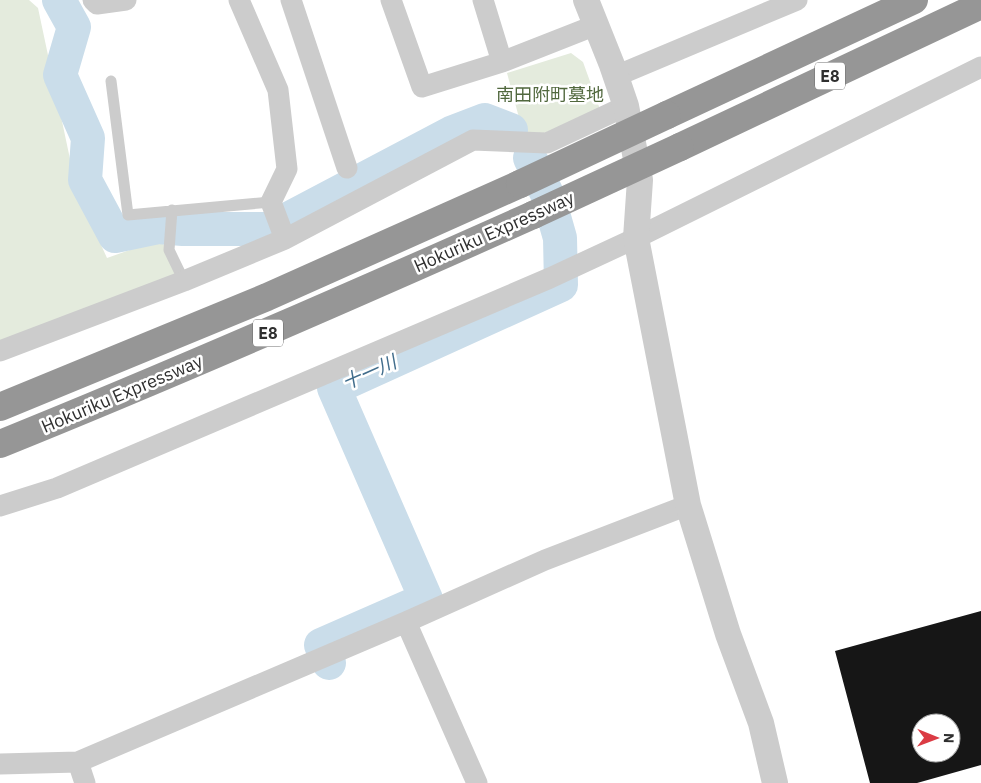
<svg xmlns="http://www.w3.org/2000/svg" width="981" height="783" font-family="'IBM Plex Sans','Noto Sans JP',sans-serif">
	<rect width="100%" height="100%" fill="#fff"/>
	<!-- green -->
	<path fill="#e4ebdd" d="M0,0h29l9,8 39,184 30,66 54,-19 20,41 -181,73z
		M571,53l12,9 18,50 -76,28 -18,-67z"/>
	<g fill="none" stroke-linecap="round" stroke-linejoin="round">
		<!-- river -->
		<path stroke="#caddea" stroke-width="34" d="M59,0l15,27 -14,48 28,63 -3,42 30,56 43,-9 25,2h86l182,-96 34,-13 26,10
			M329,663l-8,-18 105,-46 -92,-211 227,-103 -1,-47 -12,-42 -18,-38"/>
	</g>
	<!-- building -->
	<path fill="#161616" fill-rule="evenodd" d="M981,611v154l-64,18h-47l-35,-132zM921,723h30v30h-30z"/>
	<g fill="none" stroke-linecap="round" stroke-linejoin="round">
		<!-- service -->
		<path stroke="#ccc" stroke-width="11" d="M111,81l17,134 143,-13
			M172,210l-3,40 15,31"/>
		<!-- minor -->
		<path stroke="#ccc" stroke-width="21" d="M93,0l4,4 29,-4
			M239,0l39,90 9,79 -16,33 14,37
			M291,0l56,168
			M391,0l31,87 80,-25 94,-37
			M483,0l19,62
			M616,76l181,-76
			M0,351l184,-70 101,-42 188,-99 74,3 79,-37
			M0,506l57,-18 493,-210 86,-40 345,-171
			M406,622l71,161
			M78,762l7,21
			M0,764l78,-2 328,-140 139,-62 143,-55"/>
		<!-- tertiary -->
		<path stroke="#ccc" stroke-width="26" d="M586,0l26,65 14,41 14,74 -4,58 52,267 40,129 33,89 14,60"/>
		<!-- motorway -->
		<path stroke="#969696" stroke-width="28" d="M667,115l247,-115
			M680,147l301,-142
			M0,407l267,-110 253,-113
			M0,444c179,-72 356,-150 533,-229"/>
		<!-- motorway-bridge -->
		<path stroke="#969696" stroke-width="28" d="M520,184l147,-69
			M533,215l147,-68"/>
	</g>
	<g text-anchor="middle" stroke-width="5" stroke-linejoin="round" paint-order="stroke">
		<!-- shield labels -->
		<g fill="#fff" stroke="#6d6d6d" stroke-width="1">
			<rect x="815" y="62.5" width="30" height="27" rx="4"/>
			<rect x="253" y="319.5" width="30" height="27" rx="4"/>
		</g>
		<g font-size="16" font-weight="bold" fill="#2f2f2f">
			<text x="830" y="82">E8</text>
			<text x="268" y="339">E8</text>
		</g>
		<!-- park labels -->
		<g font-size="18" fill="#51683e" stroke="#fff">
			<text x="550" y="101">南田附町墓地</text>
		</g>
		<!-- street labels -->
		<g font-size="18" fill="#2f2f2f" stroke="#fff">
			<text transform="translate(494 232) rotate(-24)" y="6">Hokuriku Expressway</text>
			<text transform="translate(122 394) rotate(-23)" y="6">Hokuriku Expressway</text>
		</g>
		<!-- water labels -->
		<g font-size="19" font-style="italic" fill="#416d8c" stroke="#fff">
			<text transform="translate(369 372) rotate(-24)" y="7">十一川</text>
		</g>
	</g>
	<!-- north arrow -->
	<g transform="translate(936 738) rotate(91)"><circle r="24" fill="#ffffff" stroke="#acacac"/>
	<path d="M0-4L9 19L0 12L-9 19Z" fill="#db3b44"/>
	<text y="-8" font-size="14" font-weight="bold" text-anchor="middle" fill="#2f2f2f">N</text>
	</g>
</svg>
